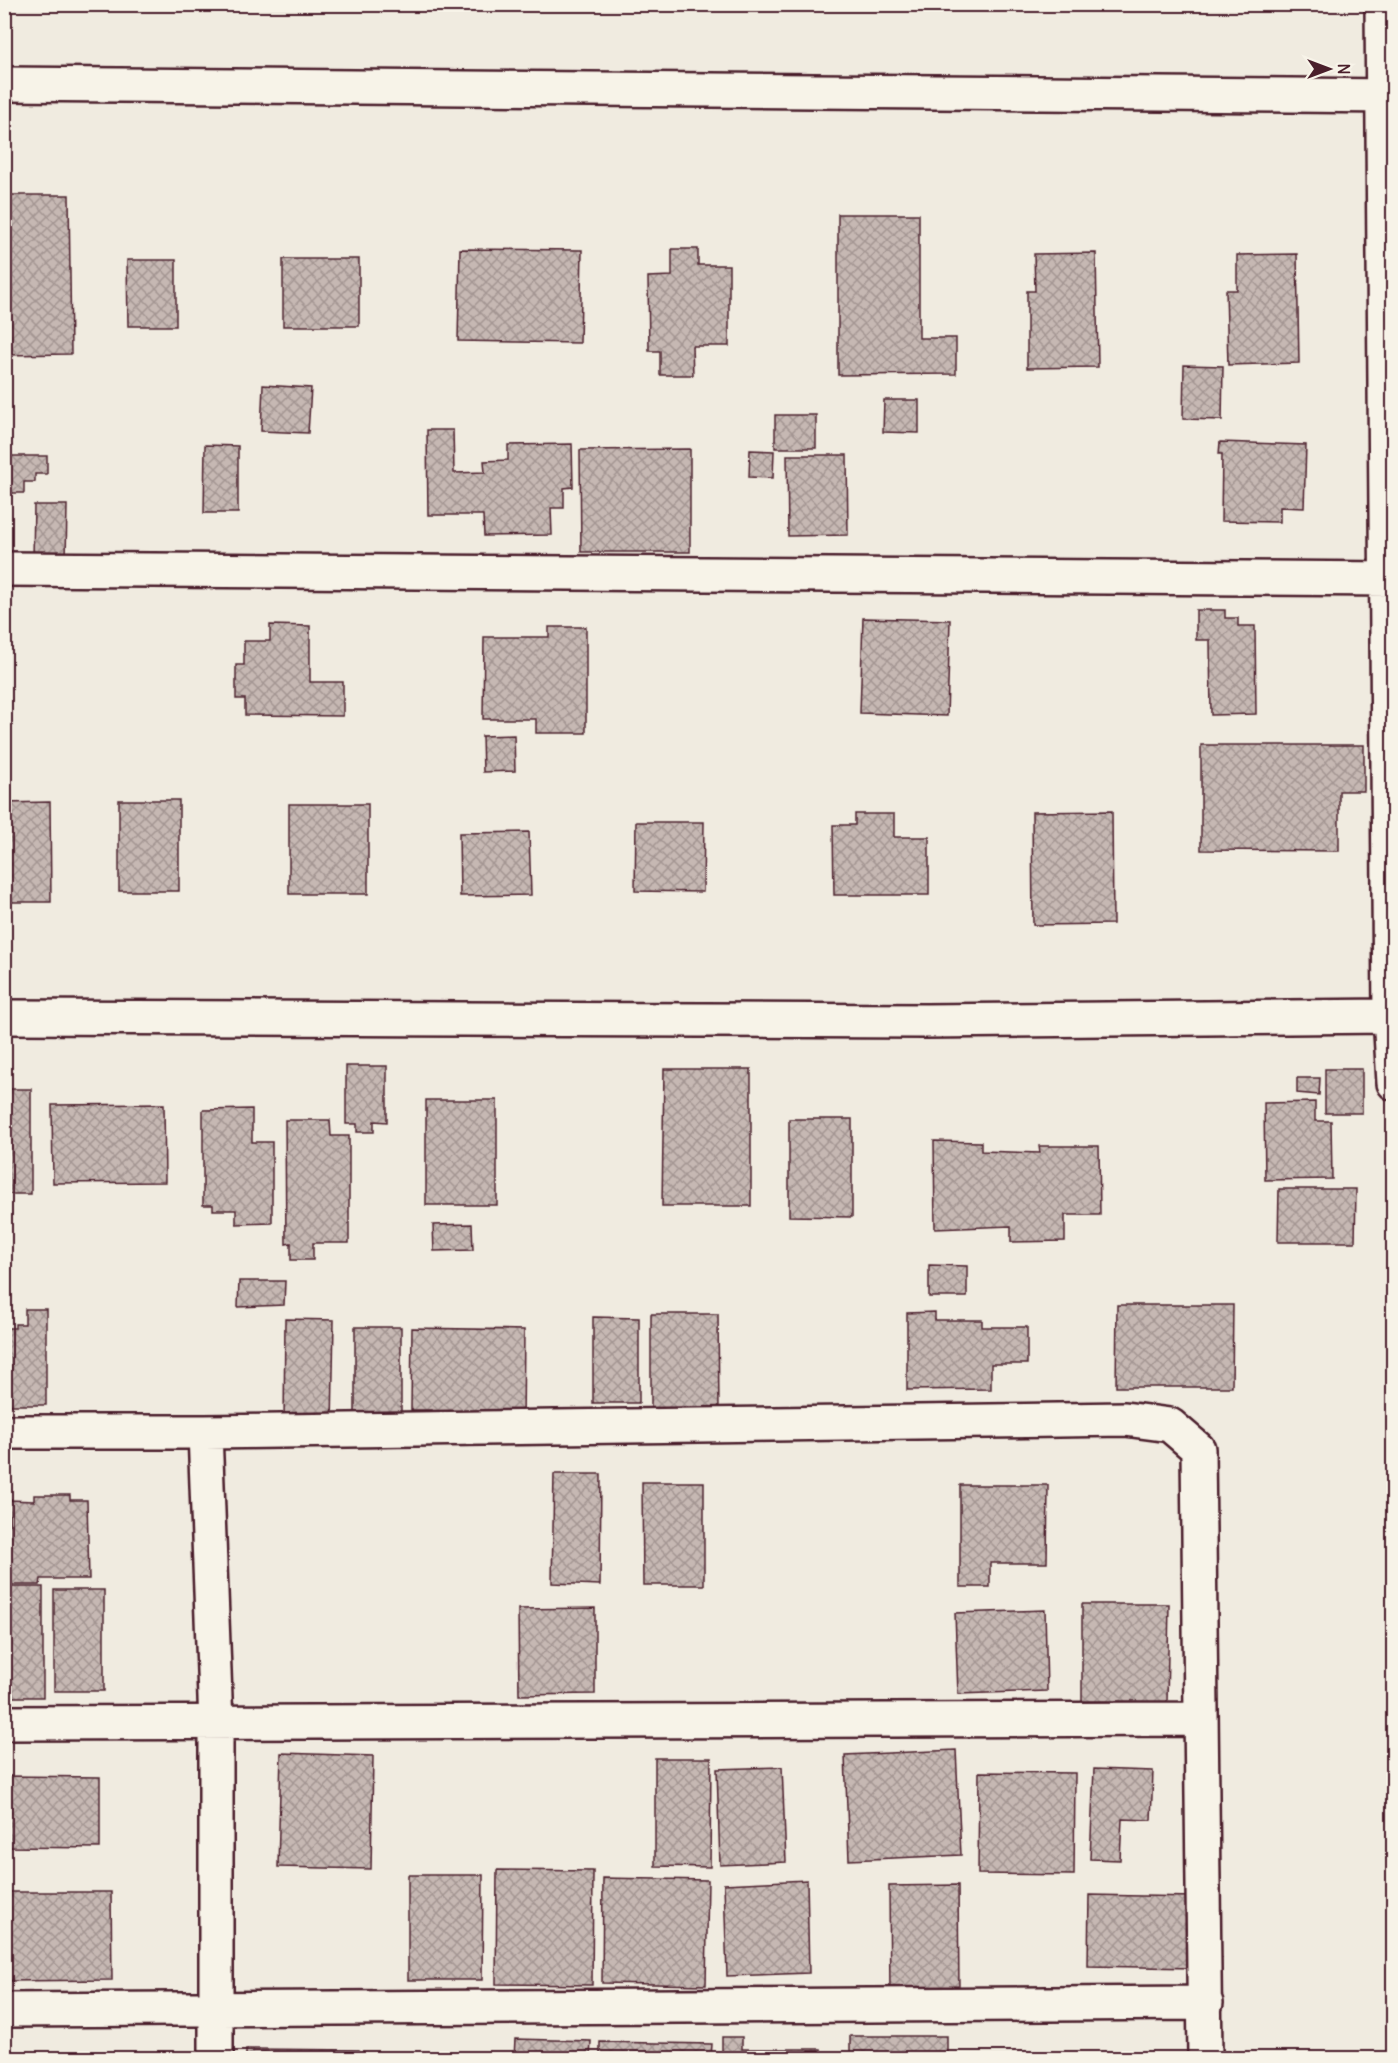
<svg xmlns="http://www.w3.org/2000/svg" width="1398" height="2063" font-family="Delius,sans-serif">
	<defs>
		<pattern id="building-cross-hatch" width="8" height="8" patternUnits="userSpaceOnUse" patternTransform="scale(1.5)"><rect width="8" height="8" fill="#c6b8b3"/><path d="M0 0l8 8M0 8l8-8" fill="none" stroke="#a39592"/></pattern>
	</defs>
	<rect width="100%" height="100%" fill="#f0ebe0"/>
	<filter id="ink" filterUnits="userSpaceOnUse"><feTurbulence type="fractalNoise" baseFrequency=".0167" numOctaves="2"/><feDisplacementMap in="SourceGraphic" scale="12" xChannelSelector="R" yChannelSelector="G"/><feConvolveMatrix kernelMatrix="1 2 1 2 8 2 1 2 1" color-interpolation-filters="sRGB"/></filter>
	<g filter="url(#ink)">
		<!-- building -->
		<path fill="url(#building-cross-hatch)" stroke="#4a1f2b" stroke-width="1.5" d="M6,195h63l2,159 -67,1z
			M838,214h81v124h37v36l-118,1z
			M460,249l122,1 -2,93 -122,-2z
			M672,249h26v16h31v81h-37l1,29h-33v-24h-11l-1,-74 24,-1z
			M1096,253l2,114 -71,1v-77h8l-1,-37z
			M1297,254l2,109 -71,2 -2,-75h11v-35z
			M283,259h76v67h-76z
			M127,260h49v66h-48z
			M1184,365l39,1 -1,54 -39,-1z
			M263,385l48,3 -3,45 -47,-2z
			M884,400h35v33l-36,-1z
			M775,415h41v33h-41z
			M427,430h26l1,43 31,-1 -1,-11 24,-1v-15l64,-1 1,43 -9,1v20h-13l1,27 -68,1 -1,-21h-55z
			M1220,442l86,3 -2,63 -24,-1v15l-59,-1 1,-67h-3z
			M205,445l33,1v67h-34z
			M690,449v103h-109l-1,-102z
			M750,450l24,1 -1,27 -24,-1z
			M787,455h60l1,80 -60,1z
			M7,456h40v18h-12v8h-11v11h-20z
			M34,505h33l-1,54h-33z
			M1196,610h29v8h13v8h17l1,88 -45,1 -1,-75h-14z
			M863,618l87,2 -3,96 -87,-3z
			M270,625l40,1v56h33v34l-98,-1v-16h-9v-34h8v-24h26z
			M549,627h37v106h-50v-14h-53l1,-82h65z
			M514,735l1,36 -32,1 -1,-36z
			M1201,745h163v46h-25v60l-138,-1z
			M119,800h60v91h-60z
			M50,802l1,100h-47v-99z
			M289,804h79v90h-79z
			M1112,811l1,113 -80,1 -1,-113z
			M855,814h39v23h35v58h-95l-1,-70h22z
			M636,822h68l-1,70 -68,-1z
			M529,832l2,63 -71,1 -1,-63z
			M346,1066h41v56l-13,-1v11h-17v-8h-11z
			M664,1069h87v137h-89z
			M1325,1069h37v44h-37z
			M1297,1078h23l-1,17 -22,-2z
			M4,1089h27v105h-27z
			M426,1100h71v105h-71z
			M1315,1102v19h16l1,58 -67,1 -1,-77z
			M164,1104l1,78 -112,1 -1,-78z
			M252,1109v33h20v81l-36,1v-14h-23v-5h-10v-95z
			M789,1119h63v98l-63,-1z
			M285,1120h45l1,16h18v107h-36v17h-22v-17l-5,1z
			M934,1141l47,1v9l59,2 -1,-7h60l1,69h-35v26l-54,1v-16l-76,3z
			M1279,1189h77l-1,53h-77z
			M472,1224l1,26 -39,1 -1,-26z
			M929,1265l38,1v31h-38z
			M239,1281h46l-1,24 -46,2z
			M1117,1305h116l-1,82h-116z
			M25,1309h21v96h-42v-77h11v-4h10z
			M935,1312v8h47v7h45v37h-36v25l-84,1v-77z
			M651,1314h67l1,97h-68z
			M593,1317l46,1v85h-46z
			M285,1319l49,1 -2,105h-48z
			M355,1327h46v98h-46z
			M412,1328l112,2 -1,94 -92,-1 1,-13h-21z
			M554,1474h47l-1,111 -48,-2z
			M642,1482h62v103h-61z
			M960,1485h88l-1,78h-57v24h-30z
			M34,1495h36v5h17l2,79h-48l-1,6h-30l-1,-85 25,1z
			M4,1587h39v110h-39z
			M54,1590h50v101h-50z
			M1082,1604h87l-2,98 -85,-1z
			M595,1608v86l-76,1 -1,-86z
			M1045,1610l2,81 -89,3 -3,-81z
			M956,1750l5,105 -112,5 -4,-105z
			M281,1753l92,3 -2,113 -93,-2z
			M655,1758h56l-1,109 -55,-1z
			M782,1767l4,95 -66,3 -3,-96z
			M1094,1769l59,2 -2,49 -29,-1 -2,41 -30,-1z
			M979,1772l96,1 -1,102 -96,-1z
			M4,1776l96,1v71l-96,-1z
			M497,1870l96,1 -1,114 -96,-1z
			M408,1875h75l-1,105h-74z
			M603,1878l105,2 -2,105 -104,-2z
			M807,1880l2,93 -82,3 -3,-92z
			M958,1885l1,107 -69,1 -1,-107z
			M4,1892h107l1,88 -108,1z
			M1089,1895l105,2 -1,71 -105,-2z
			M850,2036h97v22h-97z
			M722,2037h20v12h79v9h-99z
			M515,2039l76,2 -1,17h-76z
			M600,2042l112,2 -1,14h-111z
			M246,2049l113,1v8h-113z
			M1072,2056v2h-73v-1z"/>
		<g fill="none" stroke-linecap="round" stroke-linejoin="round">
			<!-- street casing -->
			<g stroke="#4a1f2b" stroke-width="38">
				<path id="street" d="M1382,4l8,1012 4,67
					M4,84l1390,12
					M4,569l1390,10
					M4,1017l922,4 464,-5
					M4,1432h201l920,-13 45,6 28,24 7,609
					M205,1432l11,292v334
					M4,1723l1197,-4
					M4,2010l1202,-7"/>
			</g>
			<!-- street -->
			<use href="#street" stroke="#f7f3e8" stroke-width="33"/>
		</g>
	</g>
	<!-- margin -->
	<rect width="1398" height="2063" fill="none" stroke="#f7f3e8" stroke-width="24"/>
	<rect x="12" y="12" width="1374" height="2039" fill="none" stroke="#4a1f2b" stroke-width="2" filter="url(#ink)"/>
	<!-- north arrow -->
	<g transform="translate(1329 69) rotate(90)" stroke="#f7f3e8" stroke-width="4.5" paint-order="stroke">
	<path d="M0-4.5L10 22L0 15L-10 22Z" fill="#4a1f2b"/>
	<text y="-9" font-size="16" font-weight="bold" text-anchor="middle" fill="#4a1f2b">N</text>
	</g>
</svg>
